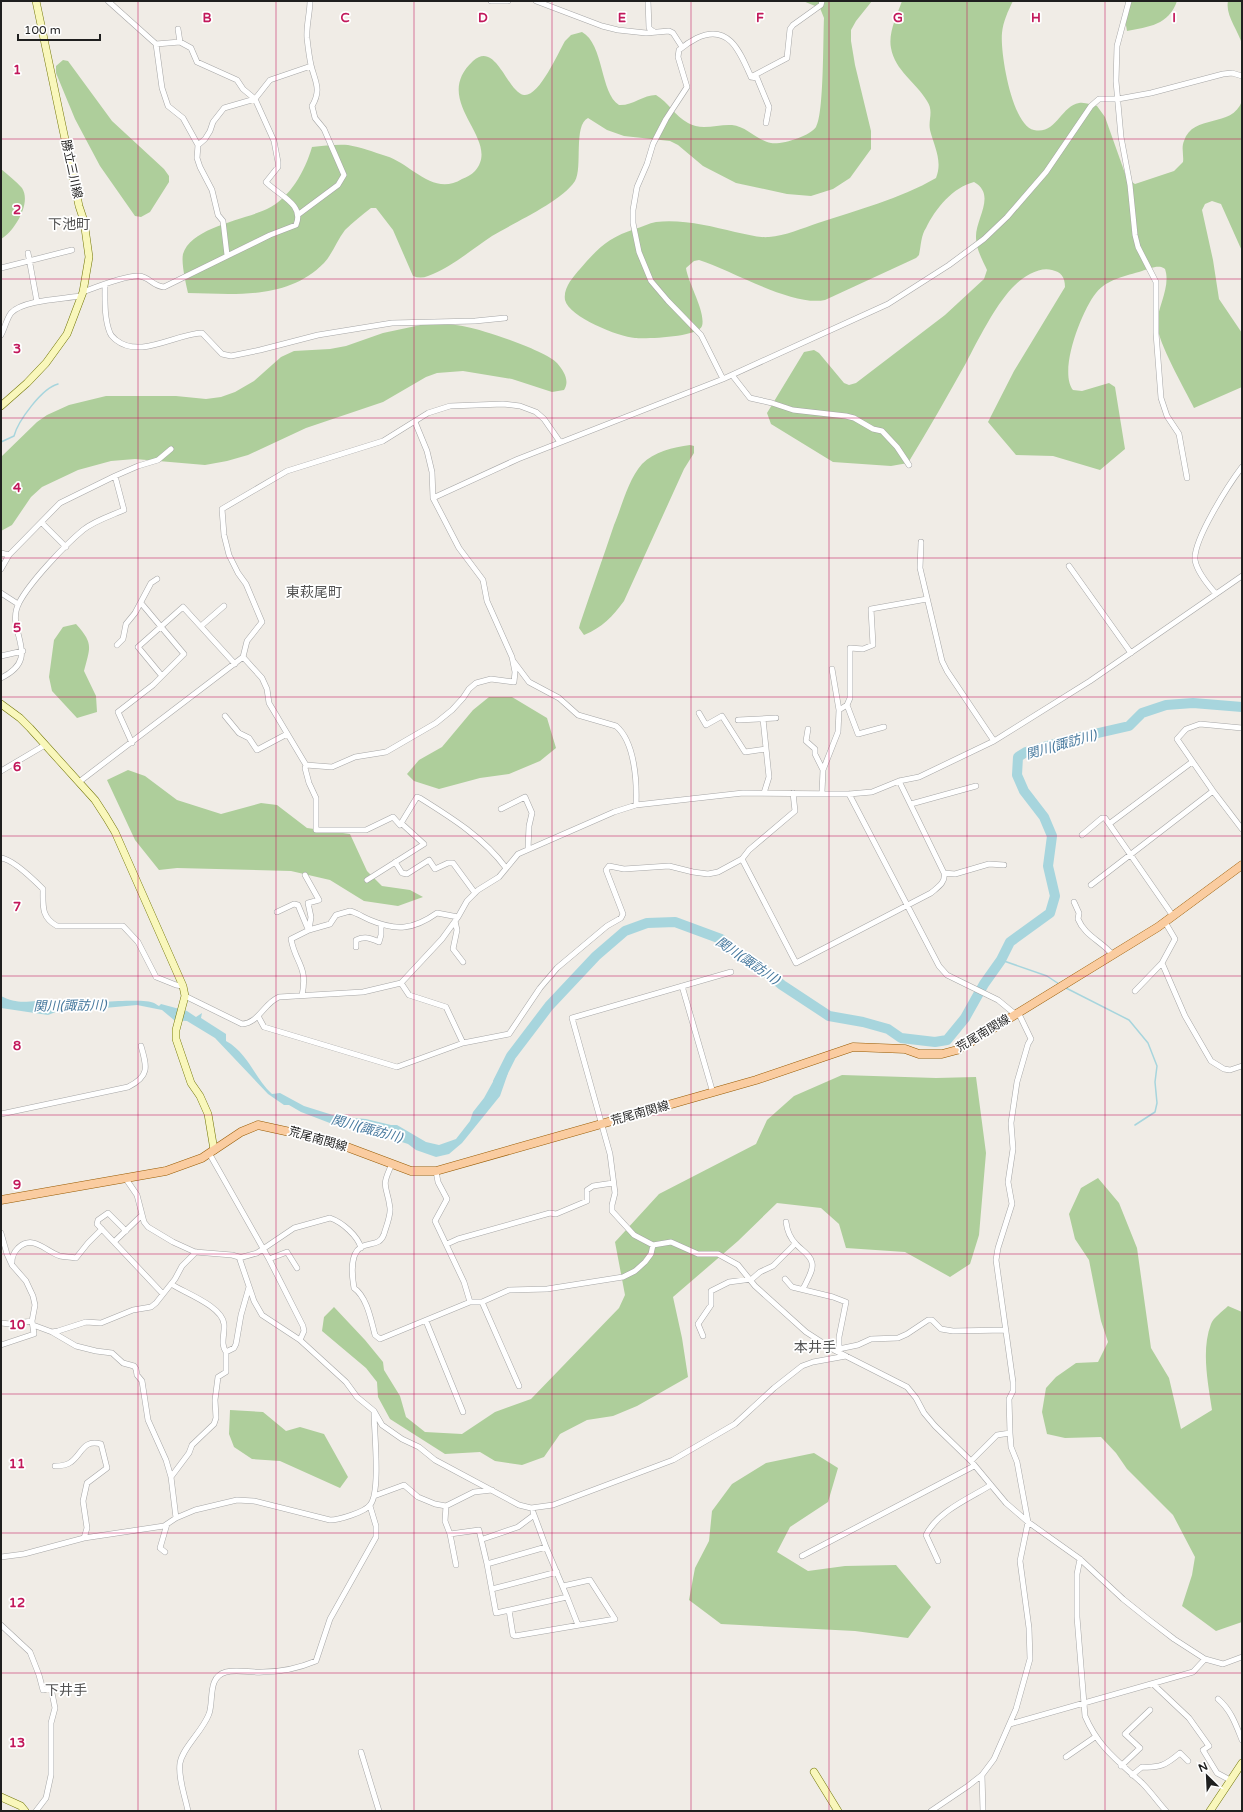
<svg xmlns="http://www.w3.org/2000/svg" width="1243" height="1812" font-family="'Varela Round','Noto Sans JP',sans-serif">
	<rect width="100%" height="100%" fill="#f0ece6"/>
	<!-- forest -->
	<path fill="#aece9b" d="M803,1h69l-16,20 -5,9v11l4,24 16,66v18l-21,29 -17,11 -22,7 -24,-2 -51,-11 -33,-17 -25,-21 -8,-4 -46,-5 -17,-6 -19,-12c-15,7 -5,50 -13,63 -14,21 -60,41 -83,55 -20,13 -41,32 -64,40 -5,2 -10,2 -15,0l-20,-46 -17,-22h-5c-9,7 -18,14 -26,22 -8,10 -12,23 -21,33 -36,37 -89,31 -136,30 -2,-9 -7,-30 -5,-39 8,-27 61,-34 84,-45 23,-11 38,-38 45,-62 11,-1 25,-3 36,-2 12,2 26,7 38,11 26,8 47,41 76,23 5,-2 9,-4 13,-8 28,-32 -46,-69 -2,-110 23,-21 34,31 51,34 15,2 34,-42 41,-54l6,-6 11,-3c22,12 18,61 37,73 13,1 24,-10 37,-10 12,7 19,21 32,28 13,8 30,1 44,2 14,1 26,16 39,18 11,2 39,-7 45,-16 8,-13 7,-88 8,-109l-4,-10z
		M902,1h111c-5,10 -10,21 -11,32 -2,19 10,93 32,97 22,5 27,-24 45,-27 6,-1 13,2 18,3l8,11 22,62 8,5 39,-13 9,-9c1,-7 -2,-14 1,-21 9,-28 48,-12 58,-40v150l-21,-47 -9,-3 -7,3 -3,6 11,50 6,39 23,34v54l-48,21c-9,-19 -37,-66 -37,-85 1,-17 14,-37 8,-54 -6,-5 -16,0 -23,2 -16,5 -35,8 -46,22 -14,17 -38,78 -23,97l9,1 27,-8 6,4 10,62 -25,21 -47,-14 -37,-1 -28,-33 26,-51 51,-84c0,-10 -4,-15 -13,-17 -13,-4 -31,8 -40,18 -17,18 -34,52 -46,75 -19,34 -38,67 -58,100l-17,3 -58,-4 -62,-38 -4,-11 37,-61 10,-2 5,3 25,30 5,2 7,-2 89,-68 39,-36 3,-9c-4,-9 -11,-21 -11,-32 -1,-19 21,-43 -2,-56 -21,5 -39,27 -48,46 -5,7 -5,18 -7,27l-3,3 -91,42c-32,7 -94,-30 -126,-40l-5,1 -8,7c2,15 20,44 16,58 -4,11 -55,13 -67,12 -16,-1 -66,-21 -70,-38 -2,-12 8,-23 15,-31 17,-20 29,-32 55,-40 7,-2 14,-6 21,-7 26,-3 54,4 79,10 11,2 23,6 34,5 16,-1 34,-9 49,-14 39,-13 82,-24 118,-45 7,-17 -2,-32 -6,-48 -2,-10 4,-19 -3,-29 -11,-19 -32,-30 -36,-53 -3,-15 6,-33 11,-47z
		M1126,1h51c-8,24 -29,26 -50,30l-3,-17z
		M1228,1h14v43c-4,-14 -17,-29 -14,-43z
		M63,60l5,1 44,60 52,48 5,7v6l-19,30 -9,5 -6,-1 -35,-50 -25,-47 -19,-46v-7z
		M1,169c7,6 15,12 21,19 10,15 -8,44 -21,51z
		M430,323c12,1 25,1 37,4 17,3 79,24 90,36 7,8 13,18 7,27l-12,2 -40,-13 -49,-8 -26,2 -11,4 -43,25 -77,26 -58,27 -21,6 -22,4 -70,-6 -24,2 -33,9 -36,17 -11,10 -19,28 -11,6v-74l36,-35 10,-7 22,-10 37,-9h70l30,3 15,-2 14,-5 19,-11 27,-24 13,-6 36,-2 16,-3 37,-13z
		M690,445l4,1v7l-10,16 -60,132c-12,16 -21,26 -40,34l-5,-7 1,-4c11,-33 23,-66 34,-99 8,-19 14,-45 28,-61 12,-12 31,-17 48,-19z
		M76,624c18,20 14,23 8,47l12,25 1,16 -20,6 -25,-27 -3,-14 5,-37 9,-13z
		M489,697h23l35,21 9,30 -16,13 -31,13 -29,4 -41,11 -25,-8 -7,-7 12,-14 23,-13 31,-37z
		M128,770l17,6 32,24 44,14 40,-11 16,2 30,23 43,6 17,37 15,15 28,4 13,7 -25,9 -34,-5 -34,-21 -39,-9 -114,-3 -18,2 -24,-30 -28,-60z
		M842,1075l94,3 40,-1 10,76 -7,82 -9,29 -20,13 -45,-25 -59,-4 -7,-24 -18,-16 -44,-5 -39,38 -65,56 9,41 6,39 -51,29 -24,10 -26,4 -27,14 -16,23 -22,8 -27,-4 -15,-9 -35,2 -55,-35 -12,-22 -1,-15 -11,-14 -44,-37 2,-14 10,-10 31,33 18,22 1,8 16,26 6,21 19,15 37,2 33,-22 36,-13 88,-91 6,-13 -10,-53 44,-48 97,-50 11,-24 27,-24z
		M1098,1178l21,25 18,45 14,100 18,30 12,51 31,-19c-4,-27 -11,-60 -1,-86 2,-6 12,-13 17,-18l14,6v310l-26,9 -34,-25 10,-31 3,-18 -22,-42 -46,-46 -11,-16 -15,-16 -36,1 -18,-4 -5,-22 4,-24 10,-11 20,-14 22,-1 10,-20 -7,-21 -12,-61 -14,-21 -6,-25 12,-26z
		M230,1410l33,2 23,19 14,-4 24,7 24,43 -8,11 -60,-27 -28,-2 -18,-12 -5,-13z
		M814,1453l24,15 -10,34 -38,25 -13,25 31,19 37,-5 51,-1 35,42 -23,31 -53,-7 -134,-7 -32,-24 6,-32 14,-27 3,-30 20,-27 34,-21z"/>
	<!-- water -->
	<path fill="#a7d5dd" d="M1,996c13,7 22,6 36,5 14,0 29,2 43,2 13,0 65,-5 74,0 2,1 3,2 5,3l2,-2 26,7 9,6 6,-4 -1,5 25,16v7c22,12 28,36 46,53l8,-1 24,13 35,11 27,2 25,6h6l29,17 13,3 17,-6 14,-18 3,-9 11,-14 16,-29 8,4 -8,23 -38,47 -13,11 -13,3 -20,-7 -8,-6 -37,-12 -36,-7 -34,-13 -12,-7h-5l-16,-11 -53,-56 -28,-17 -13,-1 -12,-10 -25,-5 -54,5 -20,-1 -15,6 -47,-7z"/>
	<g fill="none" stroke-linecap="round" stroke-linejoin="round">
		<!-- stream -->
		<path stroke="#a7d5dd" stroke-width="1.5" d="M1,442l13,-6c4,-15 28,-48 44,-52
			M1001,960l46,16 12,8
			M1066,988l63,32 19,23 9,23 -2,16 2,21 -2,9 -20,13"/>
		<!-- river -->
		<path stroke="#a7d5dd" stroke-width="10" d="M498,1082l13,-26 38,-50 47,-50 29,-25 22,-8 28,-1 46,17 21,19 19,10 21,17 47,31 34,6 25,7 13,9 34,4 12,-2 18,-22 19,-34 17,-24 9,-18 40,-29 5,-17 -7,-30 4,-30 -8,-19 -20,-26 -7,-16 1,-18 8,-5 46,-13 57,-13 13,-13 24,-8 27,-2 49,4"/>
		<!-- street casing -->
		<g stroke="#a6a6a6" stroke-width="6">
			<path id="street" d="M108,1l48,43 6,44 6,18 15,12 15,27 -1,13 3,9 12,23 6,25 5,6 4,34
				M491,1h17
				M536,1l66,25 16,4 28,3 23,-2 4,2 9,14
				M648,1l1,27 5,4
				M1129,1l-12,45 -1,35 5,56 9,48 5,50 3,12 18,35v51l5,65 6,18 12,18 8,44
				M178,29l2,13
				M751,77l36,-19 3,-29 3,-4 28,-20 1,-4
				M751,77l6,1 12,29 -3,16
				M198,145l7,-6 5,-8 3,-9 11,-14 31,-9 15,-19 41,-14
				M299,214l39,-29 6,-10 -20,-46 -9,-11 -3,-12c10,-17 3,-24 -1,-41 -2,-9 -3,-18 -4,-27 -1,-12 3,-25 3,-37
				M28,253l9,49
				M1,268l71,-18
				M105,284c0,16 -1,34 5,49 1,3 4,5 6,7 24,19 59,-6 86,-7l20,21 9,2 29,-6 58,-15 74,-12 83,-2 30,-3
				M83,292c13,-5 43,-17 56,-16 11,1 13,10 25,11l106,-52 26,-10c9,-21 -18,-30 -30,-43l12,-15v-5l-4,-21 -19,-42 -12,-10 -6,-9 -40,-18 -6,-14 -11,-6 -24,2
				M1,335c4,-7 5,-15 10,-22 12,-13 52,-14 69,-17
				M732,375l18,23 22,5 21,7 53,6 8,2 19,11 9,2 15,16 12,18
				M723,379l-22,-44 -33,-34 -17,-20 -12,-29 -6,-29v-13l4,-23 10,-23 6,-20 13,-25 21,-32 -9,-30 1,-7c6,-5 12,-9 18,-12 32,-15 43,14 54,39
				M115,476l23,-10 20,-6 13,-11
				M433,498l85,-39 205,-80 165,-75 61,-39 35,-26 23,-22 39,-45 45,-66 8,-7h19l33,-6 72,-19 9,-1 10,3
				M42,523l24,24
				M921,542l-1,26 22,93 5,10 47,70
				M1,553l8,2
				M1069,566l62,87
				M1,569l8,-14 51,-52 55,-27 9,34c-14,6 -30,11 -41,20 -18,15 -54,53 -64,73 -15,28 25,54 -18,75
				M1,593l17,11
				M1216,594c-8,-9 -19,-22 -21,-34 -2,-20 34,-76 47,-93
				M201,626l23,-20
				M117,645l6,-6 3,-15 9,-11 16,-30 6,-4
				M1,656l22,-5
				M243,657l19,21 5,11 2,14 37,62 26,2 23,-10 31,-5 50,-29 16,-13 11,-12 6,-9 7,-6 15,-4 23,3 1,-10 -3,-15 -25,-56 -4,-21 -24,-32 -26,-50 -1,-26 -5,-21 -12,-29
				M514,662l15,20 30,16 19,17 38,11c19,16 21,56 20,79
				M832,669l7,41
				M162,676l-24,-29 45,-40 52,57
				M847,705l11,29 26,-7
				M699,713l7,12 16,-9 23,36 21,-3
				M225,716l14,17 10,5 8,12 30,-16
				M763,719l6,58 -5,16
				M738,720l38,-2
				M1242,728l-42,-4 -14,5 -9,10 36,52 29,38
				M808,729l-2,12 9,8v5l8,16
				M132,743l-14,-31 35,-27 31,-31 -43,-51
				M306,765l-1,3 4,15 7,15v32h50l27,-13 7,8 17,-28 3,1c32,20 64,40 86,70
				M1,771l44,-26
				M79,782l164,-125 4,-16 15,-19 -16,-38 -8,-11 -9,-18 -5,-20 -2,-26 65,-38 96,-30 45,-28 22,-7 53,-2 17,2 16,6 8,7 16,23
				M822,792l1,-22 15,-38 1,-22 8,-5 3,-7v-50l13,1 10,-4 -2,-36 56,-10
				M849,794l90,172 8,9 51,25 17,14
				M911,804l65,-18
				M501,809l24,-12 7,16 -3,13 -1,23
				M1109,824l83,-62
				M1082,835l20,-17h3l68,98
				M1,858c12,1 34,23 42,31 0,17 -2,28 14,37h66l15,16 18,35 20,8 7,1
				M742,859l54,104 135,-70c7,-6 15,-11 13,-20l-45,-92
				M395,862l7,11 5,1 22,-14 6,9 13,-6h5l22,30
				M944,873l11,1 34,-10 15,1
				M305,875l14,25 -11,3 3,14 -2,13
				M367,880l57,-36 -23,-21
				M1091,885l122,-94
				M1074,902l5,11 -1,6c7,17 22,21 35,36
				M277,912l17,-8 4,1 10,24
				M455,921l2,9 -4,19 10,13
				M1165,922l10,17 -13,24 23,53 26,45 13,8 6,1 12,-4
				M356,947v-7c9,-4 14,-2 23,2l2,-7v-11
				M731,972l-159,46 38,136 5,39 -3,12v6l22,24 19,10 18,-3 27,12h20l20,11 17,21 51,46 28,18 73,37 9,11 8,15 11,13 36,35 35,42 22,19 52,37 43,40 25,20 26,20 31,20 18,5 19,-7
				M401,983l8,12 37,12 17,36
				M682,986l31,107
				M1135,991l27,-28
				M185,996l57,28c17,-1 22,-21 37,-27l84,-5 38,-9 41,-44 16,-22 9,-16 11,-11 21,-13 19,-23 96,-42 22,-7 107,-12 106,1 23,-2 27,-11 20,-4 75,-36 96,-60 152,-105
				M302,996c6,-31 -6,-31 -11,-57l18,-9 21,-6 6,-9 14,-4c7,2 13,6 20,9 26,11 43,10 67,-7l21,4
				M258,1016l6,11 133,40 66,-24 46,-9 31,-46 17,-20 50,-42 14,-8 2,-4 -17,-44 3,-4 15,3 45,-3 24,6 15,2 10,-2 24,-13 7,-9 46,-39 -2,-18
				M1,1114l127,-27c22,-11 19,-20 13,-41
				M209,1153l60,106 18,-7 10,16
				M392,1164c-12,25 -5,20 -2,44 1,7 -4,19 -6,26 -4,12 -14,8 -23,13 -12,8 -9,29 -7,41 13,9 17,32 21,47l5,4 90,-37h12l27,-12 38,-1 76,-12 12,-6 10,-9 6,-8 2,-9
				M436,1171l2,11 9,17 -12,22 29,61 6,20
				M126,1179l11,16 7,27 4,5 25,15 22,10 37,3 7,2 15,44 8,14 38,25 46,42 11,15 17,14 8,14 20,14 17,8 16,13 84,45 12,3 22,-3 120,-45 62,-36 39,-36 28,-22 11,-4 33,-6
				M786,1222c1,8 4,16 10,22 5,6 15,11 16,19 2,7 -6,19 -9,26
				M126,1231l-18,-18 -10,7 -1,4 66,70
				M1,1233l6,21 5,11 14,16 7,15 2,9 -3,16 2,13 -33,11
				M114,1242l28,-27
				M447,1244l11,-5 92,-26 6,1 31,-13v-11l6,-4 20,-3
				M239,1258l18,-5 37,-25 36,-10c12,4 28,18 31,30
				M269,1259l34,67 1,5 -4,9
				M12,1262c0,-6 2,-10 6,-14 15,-14 27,3 42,8 5,1 11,1 16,2l12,-15 14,-14
				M785,1279l7,8 41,10 13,5 -7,35v12
				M171,1284c14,9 51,22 53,40 1,10 -4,20 2,28
				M482,1302l37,84
				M426,1321l37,91
				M1,1323l9,1 22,-3
				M33,1325l19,7 6,-1 28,-9 15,1 32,-13 18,-3 5,-4 19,-24 7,-13 14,-14
				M52,1332l24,14 20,5 16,2 11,10 11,3 2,3 1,6 5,6 6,39 18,40 5,17 5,41
				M703,1336l-5,-12 13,-19v-14l18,-9 23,-3 8,-7 13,-6 22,-22
				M834,1350l24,-5 13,-6 27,-1 9,-4 21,-14h4l9,9 12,2 53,-1
				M971,1461l26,-26 13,-2
				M55,1466c5,0 11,0 16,-4 11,-8 12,-23 30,-18l6,24 -20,15 -4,18 4,27 -3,10
				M171,1477l18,-24 3,-8 22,-21 2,-6 -1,-18 3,-23 8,-5v-20l8,-4 2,-4 5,-29 8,-28
				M374,1496l30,-11 14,12 17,7 11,2 28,-14 18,-2
				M446,1506l-1,15 5,13 6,31
				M533,1512l13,35
				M450,1534l29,-4 8,34
				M483,1539l35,-12 16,-12
				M546,1547l21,50 -71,16 -9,-49z
				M165,1552l-5,-4 7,-24
				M802,1556l172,-90
				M1,1557l23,-3 60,-16 80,-12 12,-8 19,-8 42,-10 17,1 76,19c9,0 35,-8 40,-15 11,-12 4,-75 4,-93
				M1080,1559l-3,15v43l8,99c13,31 33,45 57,67 8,8 16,19 24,28
				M938,1561l-12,-26c12,-24 44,-37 65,-50
				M492,1589l65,-17
				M567,1597l11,28
				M509,1610l4,25 2,1 100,-17 -25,-39 -27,6
				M1,1625l29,27 9,23 4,15 8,-2 4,20 -4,15v52l-5,23 -10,13
				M1153,1684l36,34 20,28 -6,4 14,23 13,7
				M1218,1699c13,11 18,26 24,41
				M1010,1724l183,-52 12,-13
				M361,1752l18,59
				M1066,1757l29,-20
				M1121,1766l19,-18 -15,-14 25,-24
				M982,1775l1,36
				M1132,1775l10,-8c18,1 24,-2 38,-14l8,8
				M188,1811c-3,-15 -10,-33 -8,-48 3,-16 22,-31 29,-49 5,-14 -2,-37 17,-42 11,-3 26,1 37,0 19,0 36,-4 53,-11l14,-42 46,-82v-11l-6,-20
				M931,1811l37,-25 14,-11 12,-16 22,-50 14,-50 -1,-31 -9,-67 8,-39 -11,-60 -6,-15 -1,-14 -1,-34 4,-8v-9l-17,-122 2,-12 14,-44 -4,-22 5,-33 -2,-26 6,-41 11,-38 3,-5 -13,-27"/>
		</g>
		<!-- secondary casing -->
		<g stroke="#727607" stroke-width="8">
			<path id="secondary" d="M1,406l26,-23 19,-20 21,-29 5,-13 11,-29 6,-35 -5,-36 -5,-15 -43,-205
				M1,704l19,14 10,10 65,72 11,17 9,15 68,154 2,10 -9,34v9l15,44 9,13 8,18 6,36
				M814,1772l24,39
				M1,1797l20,9 4,5
				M1210,1811l32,-48"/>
		</g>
		<!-- primary casing -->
		<g stroke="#985b03" stroke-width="9">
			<path id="primary" d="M1,1200l165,-29 36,-13 39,-26 17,-7 73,16 80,30h25l320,-91 97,-33 52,2 14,5h23l15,-4 17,-10 184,-113 84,-62"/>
		</g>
		<!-- street -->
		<use href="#street" stroke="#fff" stroke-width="5"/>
		<!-- secondary -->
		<use href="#secondary" stroke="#f9f7bb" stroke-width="7"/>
		<!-- primary -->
		<use href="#primary" stroke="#facca0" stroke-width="8"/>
	</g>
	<!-- grid -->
	<path fill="none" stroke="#c2185b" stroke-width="1" stroke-opacity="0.55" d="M138,1v1810M276,1v1810M414,1v1810M552,1v1810M691,1v1810M829,1v1810M967,1v1810M1105,1v1810M1,139h1241M1,279h1241M1,418h1241M1,558h1241M1,697h1241M1,836h1241M1,976h1241M1,1115h1241M1,1254h1241M1,1394h1241M1,1533h1241M1,1673h1241"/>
	<g text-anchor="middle" stroke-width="3.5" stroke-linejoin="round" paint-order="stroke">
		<!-- street labels -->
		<g font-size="12" fill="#1f1f1f" stroke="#fff">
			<text transform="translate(72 169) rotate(78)" y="4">勝立三川線</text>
			<text transform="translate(983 1033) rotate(-31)" y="4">荒尾南関線</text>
			<text transform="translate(640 1113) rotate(-16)" y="4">荒尾南関線</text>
			<text transform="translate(318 1139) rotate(16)" y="4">荒尾南関線</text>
		</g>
		<!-- water labels -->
		<g font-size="13" font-style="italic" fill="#47799e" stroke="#fff">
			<text transform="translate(1061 744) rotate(-16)" y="5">関川(諏訪川)</text>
			<text transform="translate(748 960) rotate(34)" y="5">関川(諏訪川)</text>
			<text transform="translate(70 1005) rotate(-1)" y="5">関川(諏訪川)</text>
			<text transform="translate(367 1128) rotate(15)" y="5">関川(諏訪川)</text>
		</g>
		<!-- quarter labels -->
		<g font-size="14" fill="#525252" stroke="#fff">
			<text x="69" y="229">下池町</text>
			<text x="314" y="597">東萩尾町</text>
			<text x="815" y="1352">本井手</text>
			<text x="66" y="1695">下井手</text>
		</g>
	</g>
	<g font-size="13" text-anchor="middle" font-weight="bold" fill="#c2185b" stroke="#fff" stroke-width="3.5" stroke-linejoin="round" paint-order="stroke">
		<text x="207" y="22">B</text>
		<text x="345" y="22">C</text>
		<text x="483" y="22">D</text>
		<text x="622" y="22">E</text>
		<text x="760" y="22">F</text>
		<text x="898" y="22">G</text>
		<text x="1036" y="22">H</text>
		<text x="1174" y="22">I</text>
		<text x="17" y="74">1</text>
		<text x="17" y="214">2</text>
		<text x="17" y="353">3</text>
		<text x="17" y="492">4</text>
		<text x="17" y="632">5</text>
		<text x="17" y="771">6</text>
		<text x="17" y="911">7</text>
		<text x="17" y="1050">8</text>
		<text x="17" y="1189">9</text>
		<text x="17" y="1329">10</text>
		<text x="17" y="1468">11</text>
		<text x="17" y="1607">12</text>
		<text x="17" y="1747">13</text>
	</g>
	<!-- border -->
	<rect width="1243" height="1812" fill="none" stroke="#1f1f1f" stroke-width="4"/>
	<!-- north arrow -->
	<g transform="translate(1207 1776) rotate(336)" stroke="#ffffff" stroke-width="3" paint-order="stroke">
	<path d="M0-3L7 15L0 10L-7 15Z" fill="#1f1f1f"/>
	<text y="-6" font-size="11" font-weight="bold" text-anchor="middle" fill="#1f1f1f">N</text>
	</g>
	<!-- scale -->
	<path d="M18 34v6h82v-6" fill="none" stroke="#1f1f1f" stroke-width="2"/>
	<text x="24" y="34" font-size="12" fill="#1f1f1f" stroke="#ffffff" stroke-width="3" paint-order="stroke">100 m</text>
</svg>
